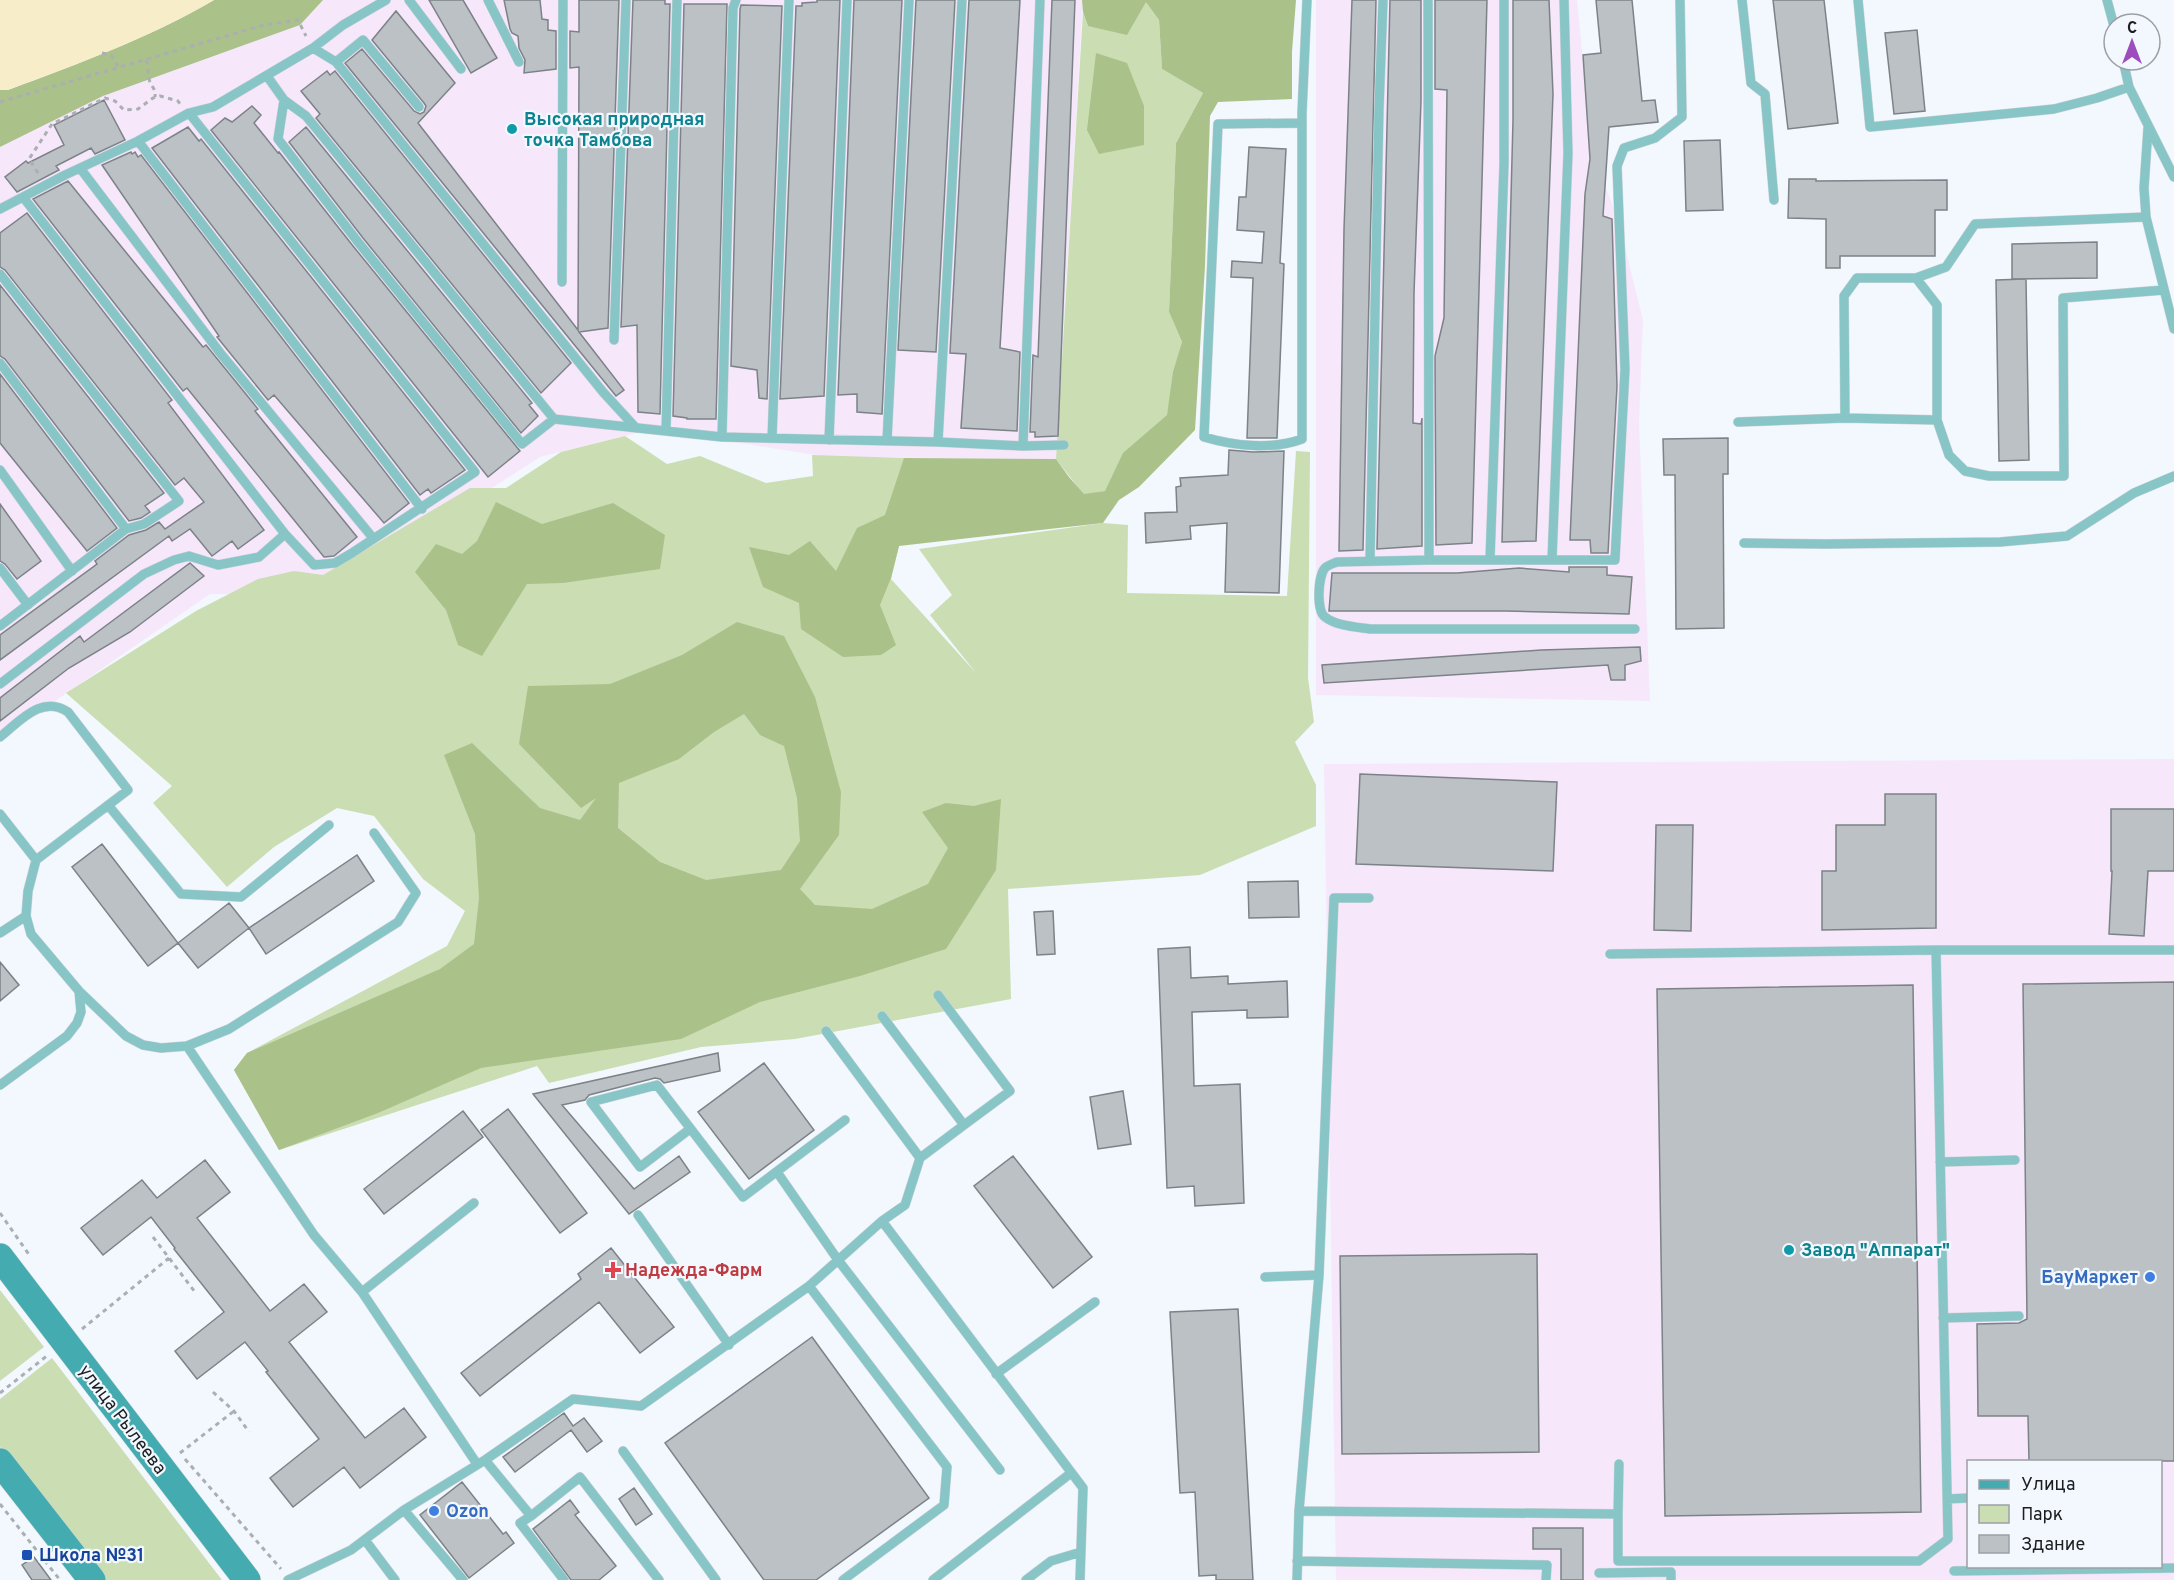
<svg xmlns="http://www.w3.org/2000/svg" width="2174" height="1580" font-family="Overpass,sans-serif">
	<rect width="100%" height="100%" fill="#f2f8fd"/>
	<!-- industrial -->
	<path fill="#f6e7fb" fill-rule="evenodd" d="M323,0h760l-27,459 -228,-2 -175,-28 -113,28 -213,137h-117l-210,145v-592l103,-51 197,-71z
		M1316,0h261l15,152 26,67 25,101 -4,103 11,278 -334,-6z
		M2174,759v821h-838l-12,-816zM1968,1462h192v104h-192z"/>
	<!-- green -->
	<path fill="#cbddb3" d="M1146,1l13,19 3,49 41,24 -27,50 -7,169 13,30 -15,73 -62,76 -21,4 -28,-36 27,-447 5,14z
		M625,436l42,28 33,-8 66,27 47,-7 -1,-21 92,3 -5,88 -8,33 85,94 -46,-58 22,-20 -33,-46 184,-26 25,2 -1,68 160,3 9,-145 14,1 -2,226 6,44 -19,20 21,43v41l-116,49 -192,14 3,110 -216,40 -94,8 -152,36 -12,-17 -258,84 -45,-80 13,-17 200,-107 18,-35 -42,-32 -49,-63 -37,-8 -63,39 -47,40 -74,-84 19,-17 -106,-93 130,-82 62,-32 36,-8 29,4 147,-87h36l55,-36z
		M0,1290l44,57 -44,34z
		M52,1358l170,222h-122l-100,-133v-48z"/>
	<!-- forest -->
	<path fill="#abc18a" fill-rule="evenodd" d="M214,0h109l-23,25 -197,71 -103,51v-57h8c70,-26 141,-52 206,-90z
		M1082,0h214l-4,52v47l-74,3 -8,14 -5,150 -10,164 -56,57 -20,13 -16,23 -204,23 -8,32 -11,27 16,40 -15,10 -38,2 -42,-28 -2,-26 -36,-16 -14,-40 40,8 21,-14 26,30 21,-43 28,-13 19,-57 152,1 13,18 15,17 21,-3 18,-38 44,-38 6,-43 9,-30 -13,-30 7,-169 27,-50 -41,-24 -3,-49 -13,-18 -19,33 -39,-9 -5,-14z
		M1096,53l31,10 17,43v39l-45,9 -12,-24z
		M496,502l46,22 71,-21 52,32 -5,34 -97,14 -36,1 -45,72 -24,-11 -12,-35 -31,-38 21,-28 26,10 15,-13z
		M737,622l47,14 31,61 26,95 -2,43 -39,54 15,16 57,4 56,-25 20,-36 -26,-36 24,-9 28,3 27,-7 -5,71 -50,79 -86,27 -100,26 -79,37 -200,29 -103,45 -99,37 -45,-80 13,-17 193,-84 34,-25 5,-46 -4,-64 -31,-79 28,-12 68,65 40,12 16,-22 -15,10 -62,-64 9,-58 82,-2 72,-29zM744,714l16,21 24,11 13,52 3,43 -19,29 -75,10 -46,-18 -42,-34 1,-45 60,-24 35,-27z"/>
	<!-- sand -->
	<path fill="#f7edc8" d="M0,0h214c-65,38 -136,64 -206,90h-8z"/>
	<!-- building -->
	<path fill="#bbc1c5" stroke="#7c8287" stroke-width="1.5" d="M429,0h34l34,58 -26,15z
		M504,0h36l2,19 6,1v10l8,1v38l-32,4 1,-13 -6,-12 -1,-12 -6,-3 -2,-4z
		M579,0h40l-11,328 -29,4 45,58 -8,6 -271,-333 17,-14 52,62 6,3 4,-2 2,-6 -2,-3 -52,-63 24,-29 59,72 -37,40 160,207 1,-263 -9,1v-37l9,1z
		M633,0h32v4h5l-10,410 -22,-2 -1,-87 -16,2z
		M817,0h23l-16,396 -44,3 16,-393h6v-3l15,-1z
		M854,0h48l-20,414 -25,-2v-18l-19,1z
		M916,0h39l-19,352 -38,-2z
		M969,0h51l-20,348 20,4 -3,79 -56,-3 5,-74 -16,-1z
		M1052,0h23l-17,436 -23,1v-5h-5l3,-77 5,2z
		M1352,0h24l-13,550 -24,1 5,-322z
		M1390,0h31v101l-7,192 -1,130 8,1 1,-6v128l-45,3z
		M1435,0h52l-15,543 -36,2 -1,-189 9,-38 3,-228 -12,-1z
		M1513,0h36l4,94 -17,447 -34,1 11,-422z
		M1596,0h36l10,101 13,-1 3,22 -49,5 -6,89 9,3 5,167 -9,167h-17l-1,-13h-20l15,-346 5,-35 -7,-104 18,-2z
		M1773,0h51l14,123 -50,6z
		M684,4h43l-11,415h-29v-1l-14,-2z
		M741,5l41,1 -15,393 -8,-1 -2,-28 -26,-4 9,-357z
		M1917,30l8,81 -31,3 -9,-81z
		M327,71l3,4 5,-4 236,292 -30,30 -225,-275 4,-4 -19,-23z
		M104,100l21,40 -30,14 -4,-6 -35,18 3,4 -42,22 -12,-15 21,-16 2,2 36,-18 -10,-20z
		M252,106l9,9 -7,8 24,30 1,-1 74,94 167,205 -32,26 -277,-347 14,-12 7,4z
		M188,127l11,14 2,-2 264,331 -34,23 -3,-4 -8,6 -268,-347z
		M306,127l226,276 -3,2 9,11 -17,17 -158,-195 -74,-96z
		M1720,140l3,70 -37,1 -2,-70z
		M1249,147l37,2 -6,114 4,1 -7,174h-30l6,-160 -22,-1 1,-16 30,2 2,-31 -27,-2 2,-33h7z
		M131,152l1,2 3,-2 3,5 3,-2 268,348 -25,20 -110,-128 -6,5 -51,-63 2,-1 -117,-171z
		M1789,179h27v2l131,-1v30h-12v46h-95v12h-14v-49l-38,-1z
		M68,181l135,166 3,-2 52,64 -3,2 102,126 -23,19 -10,1 -137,-169 -4,3 -150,-192z
		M27,213l145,187 -4,3 96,127 -26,19 -6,-8 -20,15 -22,-27 -18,12 -3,-5 -169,124v-25l97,-71 -2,-3 34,-26 17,-5 13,-8 6,7 39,-27 -20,-24 -9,7 -170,-215 -5,-3v-34z
		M2097,242v36l-85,1v-35z
		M2026,279l3,181 -30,1 -3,-181z
		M0,285l164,208 -19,13 5,6 -9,6 -12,3 -124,-162 -5,-3z
		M0,374l117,154 -30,23 -87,-108z
		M1728,438v36h-5l1,154 -48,1 -1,-154h-11l-1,-36z
		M1229,450l24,2 31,-1 -5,142 -54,-1 2,-69 -37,3 1,13 -45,4 -1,-30 32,-1 -1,-25 5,-1 -1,-8 48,-3z
		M0,504l41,57 -24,18 -12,-15 -5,-3z
		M190,563l14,13 -74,56 -61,36 -69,53v-23l80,-62 4,6z
		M1569,567h38v8l25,2 -3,37 -123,-3h-177l3,-38h125l62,-5 50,4z
		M1640,647l1,14 -16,4v15h-14l-3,-15 -284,18 -2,-18 219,-15z
		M1360,774l197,8 -4,89 -197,-7z
		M1885,794h51v134l-114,2v-59h14v-46h49z
		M2111,809h63v62h-26l-4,65 -35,-2 3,-63h-1z
		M1656,825h37l-2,106 -37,-1z
		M102,844l76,99 -30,23 -76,-99z
		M357,855l17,26 -108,73 -17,-26z
		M1298,881l1,36 -50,1 -1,-36z
		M229,903l20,25 -51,40 -20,-25z
		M1053,911l2,43 -18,1 -3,-43z
		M1190,947l1,31 37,-2v8l59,-3 1,36 -41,1v-8l-55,2 2,74 46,-2 4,119 -49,3 -1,-20 -27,2 -9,-239z
		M0,962l19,23 -19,16z
		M2174,982v479h-145l-1,-45h-50l-1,-92 42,-1 8,-4 -4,-335z
		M1913,985l8,527 -256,4 -8,-527z
		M718,1053l2,18 -56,12 -4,-4 -5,-1 -66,17 -4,5 -23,5 72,84 45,-33 11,16 -61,42 -96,-120z
		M764,1063l50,67 -65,49 -51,-67z
		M1123,1091l8,53 -33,5 -8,-52z
		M508,1109l79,104 -27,20 -79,-103z
		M463,1111l20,26 -99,77 -20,-25z
		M1013,1156l79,101 -39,31 -79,-102z
		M205,1160l25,32 -33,26 73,93 34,-27 23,28 -38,30 76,96 39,-30 22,29 -66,51 -16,-21 -51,40 -23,-29 49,-39 -53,-67 2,-1 -23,-29 -48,37 -22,-28 49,-39 -50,-63 1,-1 -24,-31 -48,38 -22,-27 61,-48 15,18z
		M611,1248l63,79 -34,26 -41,-51 -119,94 -19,-23 120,-94 -3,-5z
		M1537,1254l2,198 -197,2 -2,-198z
		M1238,1309l15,271h-37v-5l-17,1 -4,-84 -15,1 -10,-181z
		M812,1337l117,161 -113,82h-52l-99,-137z
		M564,1413l9,13 11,-8 18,23 -15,11 -16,-22 -56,42 -12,-15z
		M462,1482l41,52 3,-2 8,11 -45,35 -49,-63z
		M634,1488l18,26 -16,11 -17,-26z
		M570,1500l9,12 -4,3 41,51 -17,14h-28l-38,-51z
		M1533,1528h50v52h-22v-31h-28z
		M34,1557l17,23h-19l-10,-15z"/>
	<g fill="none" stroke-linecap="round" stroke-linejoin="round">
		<!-- lane casing -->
		<g stroke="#d0d5d9" stroke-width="10">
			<path id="lane" d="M409,0l52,69
				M488,0l31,62
				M1428,0l1,560
				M1742,0l9,83 14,11 9,106
				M1858,0l12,127 184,-18 43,-11 32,-11 -6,-27
				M2107,0l7,26
				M313,48l23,14 267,330 33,36
				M336,62l27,-22 56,67
				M267,76l17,24 22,16 248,303 168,18 216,5 85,4 41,-1
				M2129,87l45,90
				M284,100l-6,39 80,103 164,202 32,-25
				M189,113l286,359 -123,81 -17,10 -21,2 -29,-31
				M1302,123l-84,1 -14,313c30,9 69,13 98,2v-326l5,-113
				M2148,128l-4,60 2,29 28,112
				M138,141l284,368
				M80,168l141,186 152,184
				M0,209l65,-34 73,-34 51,-28 24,-6 100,-59 30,-23 43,-25
				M0,274l179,227 -35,23 -18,5 -126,97
				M1916,278l30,-11 29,-43 171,-7
				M562,282l1,-282
				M614,340l12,-340
				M0,363l126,166
				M1937,420l-92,-2 -1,-122 13,-18h59l21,27v115l12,35 16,16 24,5h75l-1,-178 101,-8
				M1738,422l107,-4
				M666,431l11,-431
				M722,437l11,-429 3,-8
				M772,438l17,-438
				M829,440l18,-440
				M887,441l22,-441
				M938,442l24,-442
				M1023,446l17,-446
				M0,470l72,101
				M1744,543l82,1 174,-2 67,-6 67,-43 40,-17
				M1490,560l14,-396v-164
				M1552,560l16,-407 -4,-153
				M1370,561l9,-452 4,-109
				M0,568l28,37
				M1635,629h-265c-13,-2 -34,-3 -45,-12 -9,-6 -7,-41 0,-49 3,-3 7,-4 12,-6l92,-2h186l10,-191 -8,-203 7,-18 31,-10 27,-21 -2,-117
				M0,684l144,-110 30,-14 15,-4 29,9 41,-8 26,-23 -262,-337
				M0,737c19,-15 42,-43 68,-25l60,78 -92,70 -8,31 -2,25 5,18 48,57 2,21 -4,11 -10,13 -67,49
				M108,805l73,89 60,3 88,-72
				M0,814l36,46
				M0,933l26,-17
				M1936,950h238
				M79,991l47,45 17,9 18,3 26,-2 42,-17 169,-107 18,-29 -42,-60
				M938,995l72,96 -46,34
				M826,1031l94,127
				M187,1046l127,189 48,57 115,172
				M690,1129l-50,38 -49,-65 66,-17 86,112 102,-77
				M1940,1162l75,-2
				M777,1172l61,88 162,210
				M638,1215l91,130
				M882,1221l201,267 -3,92
				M1319,1275l15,-377h35
				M1265,1277l54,-2 -20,236 -2,69
				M809,1286l138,181 -3,38 -101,75
				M362,1292l112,-89
				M1943,1318l76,-2
				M996,1374l99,-72
				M623,1451l93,129
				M485,1460l46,56 49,-39 79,103
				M1947,1499l21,-1
				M404,1510l59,70
				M1299,1511l319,3v47h301l29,-22 -12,-589 -326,4
				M1618,1514l1,-50
				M531,1516l-11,7 44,57
				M365,1540l30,40
				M1297,1561l250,4 -1,15
				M1954,1571l220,-3
				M1599,1573l72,-1v8
				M288,1580l63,-30 53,-40 81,-50 88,-61 68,7 168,-120 73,-65 23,-16 15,-47 44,-33 -82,-109
				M933,1580l138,-107
				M1026,1580l25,-19 30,-9"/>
		</g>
		<!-- secondary casing -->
		<g stroke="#d0d5d9" stroke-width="28">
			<path id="secondary" d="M0,1257l247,323
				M0,1462l92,118"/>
		</g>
		<!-- path -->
		<path stroke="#aaafb2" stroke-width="3" stroke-dasharray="4.5 4.5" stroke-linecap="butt" d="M102,53l9,2 8,13
			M146,60c3,7 1,15 4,22 3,7 6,7 5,15
			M0,102l264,-77 34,-5 8,16
			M38,173l-9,-14 23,-35 53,-26 10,3 9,9 14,-1 15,-11 7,-2 18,5 2,3
			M0,1213l30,43
			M153,1237l42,55
			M82,1329l87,-71
			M213,1392l21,19 15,21
			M0,1393l48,-38
			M180,1453l54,-42
			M185,1459l96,110
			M0,1504l60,76"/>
		<!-- lane -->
		<use href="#lane" stroke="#88c5c7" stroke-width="9"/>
		<!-- secondary -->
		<use href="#secondary" stroke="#44acb0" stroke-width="27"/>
	</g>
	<!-- markers -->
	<g fill="#0f9aa8" stroke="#f2f8fd" stroke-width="2">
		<circle cx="512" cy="129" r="6"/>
		<circle cx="1789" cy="1250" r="6"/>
	</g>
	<path fill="#e0444e" stroke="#f2f8fd" stroke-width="2" d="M610 1261h6v6h6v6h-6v6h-6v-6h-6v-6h6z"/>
	<g fill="#3f7fe0" stroke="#f2f8fd" stroke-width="2">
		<circle cx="2150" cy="1277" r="6"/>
		<circle cx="434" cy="1511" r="6"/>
	</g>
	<rect fill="#1a4fb4" stroke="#f2f8fd" stroke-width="2" x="21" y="1549" width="12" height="12" rx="3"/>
	<g text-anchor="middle" stroke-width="4.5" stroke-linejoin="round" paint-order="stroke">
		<!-- culture labels -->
		<g font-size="18" font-weight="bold" fill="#0d838f" stroke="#f2f8fd" text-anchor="start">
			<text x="524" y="125">Высокая природная<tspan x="524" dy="21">точка Тамбова</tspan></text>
			<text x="1801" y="1256">Завод "Аппарат"</text>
		</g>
		<!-- health labels -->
		<g font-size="18" font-weight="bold" fill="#be3a42" stroke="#f2f8fd" text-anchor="start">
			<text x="625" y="1276">Надежда-Фарм</text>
		</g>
		<!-- shop labels -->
		<g font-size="18" font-weight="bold" fill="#366cbe" stroke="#f2f8fd" text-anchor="end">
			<text x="2138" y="1283">БауМаркет</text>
			<text x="446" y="1517" text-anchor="start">Ozon</text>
		</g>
		<!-- street labels -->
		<g font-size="18" fill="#1b1d1f" stroke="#f2f8fd">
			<text transform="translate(123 1419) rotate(53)" y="6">улица Рылеева</text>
		</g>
		<!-- transit labels -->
		<g font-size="18" font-weight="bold" fill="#164399" stroke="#f2f8fd" text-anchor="start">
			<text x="39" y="1561">Школа №31</text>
		</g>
	</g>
	<!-- legend -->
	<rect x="1967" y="1460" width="195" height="108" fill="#f2f8fd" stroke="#9ca0a4" stroke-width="1.5"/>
	<rect x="1979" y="1480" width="30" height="9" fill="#44acb0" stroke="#9ca0a4" stroke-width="1.5"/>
	<text x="2021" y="1490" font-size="18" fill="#1b1d1f">Улица</text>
	<rect x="1979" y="1505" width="30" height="18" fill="#cbddb3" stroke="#9ca0a4" stroke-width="1.5"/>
	<text x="2021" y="1520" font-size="18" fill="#1b1d1f">Парк</text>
	<rect x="1979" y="1535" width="30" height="18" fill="#bbc1c5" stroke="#9ca0a4" stroke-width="1.5"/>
	<text x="2021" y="1550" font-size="18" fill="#1b1d1f">Здание</text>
	<!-- north arrow -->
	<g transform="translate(2132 42)"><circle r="28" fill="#f2f8fd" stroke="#9ca0a4" stroke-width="1.5"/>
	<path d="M0-4.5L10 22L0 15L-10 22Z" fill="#9e4dbd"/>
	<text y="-9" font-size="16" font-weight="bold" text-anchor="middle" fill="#1b1d1f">С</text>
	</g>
</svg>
